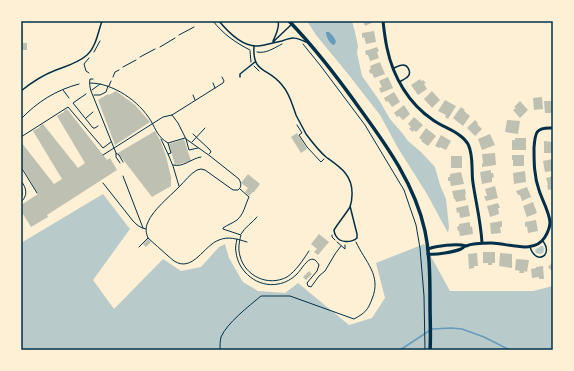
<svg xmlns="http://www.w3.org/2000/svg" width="574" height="371" font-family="'Nunito Sans',sans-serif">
	<rect width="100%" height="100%" fill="#fdf0d5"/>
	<!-- green -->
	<path fill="#b9caca" d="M307,21h45l3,11 3,14 -1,7 5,23 17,24 11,19 13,15 5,7 13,11 14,15 5,18 6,14 3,28 -1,6 -21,-39 -29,-46 -18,-33 -32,-41 -32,-39z
		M103,194l27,35 -37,51 21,29 49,-50 18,12 20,-4 18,-20 6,-3 4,14 14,24 15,9 27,2 13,-10 51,42 23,-7 13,-20 -9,-35 48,-19 26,47h83l20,-5v64h-532v-107z
		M541,246h2l1,3 -1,4 -3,1 -4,-1 -1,-3z"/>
	<!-- water -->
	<path fill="#669bbc" d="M326,32h3l4,4 3,5 -1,3 -2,1c-4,-3 -7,-8 -7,-13z"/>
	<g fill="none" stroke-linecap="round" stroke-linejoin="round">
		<!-- stream -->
		<path stroke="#669bbc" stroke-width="1.5" d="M400,350l32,-21 19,-1 11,1 22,8 26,13"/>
	</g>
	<!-- building -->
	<path fill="#bec0b2" d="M363,21h12l-10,5z
		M21,27h2v16h4v7h-6z
		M374,31l2,11 -10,2 -2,-7 -2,1v-5z
		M377,47l2,4 -2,1 2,6 -9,3 -2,-6h-2l-1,-4z
		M380,62l5,12 -11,4 -2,-5 -2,1 -1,-4 2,-1 -1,-3z
		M388,77l5,11 -12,5 -2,-5 3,-1 -3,-6z
		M420,79l1,2 2,-1 3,3 -2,1 3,5 -9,6 -7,-10z
		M116,91l19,14 15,17 -35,23 -17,-45 10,-6 1,1z
		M432,91l8,9 -8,8 -8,-9z
		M394,92l6,10 -8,5 -4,-6 -2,1 -2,-4z
		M542,97l1,12 -9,1 -1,-12z
		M445,100l11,6 -8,13 -3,-2 1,-2 -8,-4z
		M520,101l8,9 -8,8 -7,-8 3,-2 -2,-1z
		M544,101h9v10h-2v2h-6z
		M404,105l6,9 -7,6 -4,-4 -2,1 -3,-4z
		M461,107l4,3 -1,1 6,5 -7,10 -10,-8z
		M67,109l40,51 3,-2 7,12 -70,45 1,2 -17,10 -8,-13 -2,1v-10l17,-11 -17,-29v-23l33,42 8,-5 -29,-48 7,-4v-1l3,-2 35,44 7,-5 -28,-47 7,-4v-1z
		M414,117l9,8 -7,7 -2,-2 -1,2 -4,-3 2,-2 -3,-3z
		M475,120l3,3 -1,1 5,5 -7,7 -8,-8z
		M507,120l13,1 -2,13 -13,-2z
		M426,128l10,8 -8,10 -7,-5 1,-1 -3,-2z
		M155,131l6,11 5,14 5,21v9l-19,11 -34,-44z
		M297,133l10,16 -6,4 -10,-16z
		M490,134l5,11 -13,5 -4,-11z
		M441,135l10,6 -5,9 -6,-3 -1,1 -4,-2z
		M515,138h11v12h-14v-10h3z
		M184,139l7,22 -16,4 -6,-21z
		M544,141l9,1v11h-9z
		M495,153l1,12 -14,2v-4h1l-1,-9z
		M512,155h12v11h-11v-6h-1z
		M451,156h11v12h-11z
		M553,159v12l-8,1 -2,-11z
		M491,170v3h2l1,4 -2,1v4l-10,2 -2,-12z
		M525,171l1,11 -12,2 -1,-11z
		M461,172l3,12 -13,2 -1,-5h-2v-4h2v-3z
		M248,174l12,10 -6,8h-1l-4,4 -4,-4 3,-4 -7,-5z
		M553,176v13l-5,1 -1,-5h1l-2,-7z
		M495,186l3,12 -12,3 -2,-5h3l-2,-7z
		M527,187l4,10 -9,4 -2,-6h-2l-2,-4z
		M465,189l1,5h-1l1,6 -10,2 -1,-3h-1l-2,-8z
		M533,202l4,11 -10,4 -4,-11z
		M498,203l2,5h-2l1,6 -9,3 -3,-11z
		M468,205l2,11 -10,2 -1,-6 -2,1 -1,-5z
		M536,220l2,11 -10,2 -1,-7 -2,1v-5z
		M502,221v6h-2l1,6 -10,1 -1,-11z
		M470,222v5l2,-1 1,8 -13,2 -1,-5h-1l-1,-4 2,-1v-2z
		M319,234l10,8 -11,13 -4,-3 3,-3 -6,-5z
		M148,239l3,3 -5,5 -3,-3z
		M483,252h12v11h-3v2h-4v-2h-5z
		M477,253l1,13h-4v2l-5,1 -1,-15z
		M500,253l12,1v14l-13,-2z
		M516,259l13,1 -2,12 -3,-1v2h-5l1,-2 -5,-1z
		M553,262v10l-5,-5z
		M543,266l1,13h-5v-2l-7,1 -1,-9 5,-1v-1z
		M309,271l3,3 -6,6 -3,-3z"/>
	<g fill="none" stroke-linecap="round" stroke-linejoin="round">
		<!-- path -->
		<path stroke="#003049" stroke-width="1" d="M213,21c10,13 23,22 37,29
			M179,35l15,-8
			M303,44l17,21 45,60 39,65 12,35 4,23 4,48 1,54
			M160,47l15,-9
			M250,51l1,11
			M94,52l6,-11
			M257,52c9,2 17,-4 25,-8
			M140,57l15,-8
			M254,66l5,5
			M123,67l13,-7
			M89,73l-3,-2 -2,-7 5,-6
			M113,77l2,-5 4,-2
			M93,79h-3c-1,5 0,8 1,12l25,62
			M90,83c23,0 49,18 61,38 5,9 7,16 17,22l17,-5
			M213,83l2,5
			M109,86l2,-5
			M63,90l6,8
			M92,90l8,-6
			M86,94l-13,9 20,25h2l3,-2
			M94,95h6l6,-3 2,-6
			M193,95l2,5
			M172,115l6,8 8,16 24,17 29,23c2,4 3,8 -1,11h-5l-28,-20 -4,-1 -4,1c-7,4 -12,11 -18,17 -10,10 -26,23 -31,35 -3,6 -2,11 0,16 6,6 13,11 19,17 2,2 5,4 7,6 19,12 30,-16 45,-21 9,-4 18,-1 28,2
			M86,118l7,-6
			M21,119c16,-17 35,-29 58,-35
			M297,125l5,8 -3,2 8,12 14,15 3,-3
			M193,134l17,16 1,2 -2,2
			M21,137l47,-30 35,41 8,-6
			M161,139l7,15
			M186,139l3,11 9,-2
			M192,142l13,-14
			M168,143l3,10 -3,1 5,12 6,20
			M103,155l60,-38 9,-2 51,-32 1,-2 -2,-4
			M120,163l-4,-6v-4l3,2 4,7
			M173,165c10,3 19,-7 28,-8
			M21,167l16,26
			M123,176l20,52
			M21,181c6,7 7,15 0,21
			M103,183l30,38c4,4 7,7 13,8
			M240,189l9,8c-4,8 -5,17 -12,23 -4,3 -10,5 -14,8v1l18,6c-2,7 -3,14 -1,21 5,20 28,31 47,21 9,-6 16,-17 22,-26
			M241,234c4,-7 11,-11 16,-17
			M332,235v2l3,3
			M237,239c-1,5 -2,9 -1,13 2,20 22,36 42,32 7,-1 14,-5 19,-10 6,-6 14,-24 22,-9l-2,6 -10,12 1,3 3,1 8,-11 6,-5 10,-17 6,-8
			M337,242l8,7v-4
			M139,247l9,-9
			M220,350c0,-4 0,-9 1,-13 6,-14 28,-31 40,-41h29l64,23c11,-6 14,-9 18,-20 10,-24 -7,-37 -16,-57"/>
		<!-- service -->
		<path stroke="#003049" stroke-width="1.5" d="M219,21c9,11 23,26 39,25 5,0 18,-4 24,-5 11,-4 13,-4 24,1
			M273,41c3,-6 7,-14 5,-20
			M273,42l19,-18
			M254,46c-2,28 14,21 28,39 8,9 10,19 14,30 3,6 7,13 10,19 6,8 13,17 20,23 14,10 27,18 26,38 0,4 -1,9 -2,12 -5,8 -11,15 -16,23 0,1 1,5 2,6 4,7 15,7 21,2v-4l-7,-28
			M394,68c2,-1 6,-3 9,-3 3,0 4,1 5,3 5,8 -3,11 -9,14
			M240,77v-3l15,-12
			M21,91c11,-9 22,-16 35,-21 11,-4 22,-7 31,-15 9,-8 11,-23 15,-34
			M21,187l1,7 -1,2
			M530,247c6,19 25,8 12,-7"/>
		<!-- minor -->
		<path stroke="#003049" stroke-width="3" d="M383,21c1,9 2,18 4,27 6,29 22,56 46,72 11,8 28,12 35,24 6,12 3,27 5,39 3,20 8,40 9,60
			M428,249c8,-3 29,-6 38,-3
			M428,254c8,1 26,-2 33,-5 2,-1 3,-3 5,-3 7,-3 17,-3 25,-3 17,0 43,12 54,-6 3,-5 5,-10 5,-15 -1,-11 -8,-22 -11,-32 -5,-14 -5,-28 -5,-42 1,-16 2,-21 19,-20"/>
		<!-- tertiary -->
		<path stroke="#003049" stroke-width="3.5" d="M289,21c26,27 49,57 71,88 27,37 55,76 65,122 5,24 5,49 5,73 0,16 1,31 0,46"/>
	</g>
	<!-- border -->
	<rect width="574" height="371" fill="none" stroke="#fdf0d5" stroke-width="44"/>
	<rect x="22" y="22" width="530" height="327" fill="none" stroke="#003049" stroke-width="1.5"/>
</svg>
